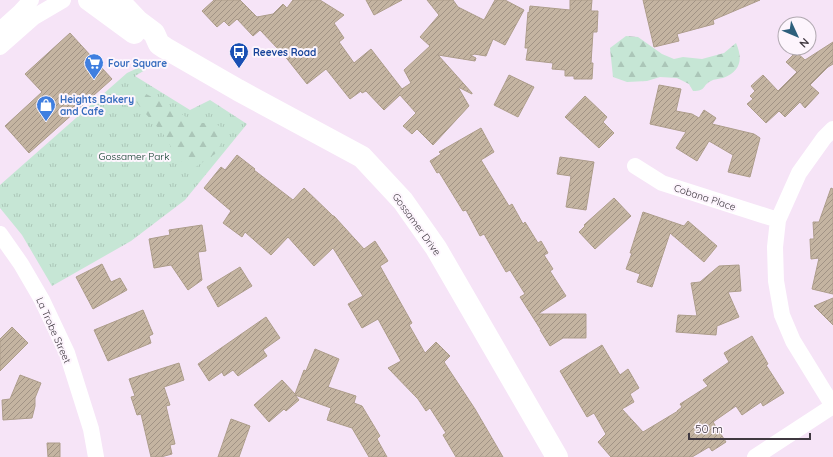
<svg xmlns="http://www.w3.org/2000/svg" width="833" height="457" font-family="Quicksand,sans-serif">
	<defs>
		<pattern id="grass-tufts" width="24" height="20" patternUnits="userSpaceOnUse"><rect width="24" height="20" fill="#c6e6d5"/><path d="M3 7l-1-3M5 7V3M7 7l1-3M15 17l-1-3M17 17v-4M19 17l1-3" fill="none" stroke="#abc6b8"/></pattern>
		<pattern id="forest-firs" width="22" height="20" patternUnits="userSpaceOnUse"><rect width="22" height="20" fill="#c6e6d5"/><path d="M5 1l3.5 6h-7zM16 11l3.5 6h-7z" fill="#abc6b8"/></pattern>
		<pattern id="building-hatch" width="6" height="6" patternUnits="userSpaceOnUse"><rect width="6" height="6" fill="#c4b4a1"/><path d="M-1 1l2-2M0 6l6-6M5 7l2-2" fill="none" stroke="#a19385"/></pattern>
	</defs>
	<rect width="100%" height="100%" fill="#f6e4f7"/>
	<!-- grass -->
	<path fill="url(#grass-tufts)" d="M155,60l-1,4 -2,2 -17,10 55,34 20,-10 37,24 -62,76 -54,41 -79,45 -30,-51 -22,-27v-23l127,-112z"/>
	<!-- forest -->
	<path fill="url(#forest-firs)" d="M626,36l12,1 24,17 12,5 9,-2 19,2 22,-6 12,-10c7,16 5,28 -13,35 -4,1 -9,1 -12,3 -9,4 -4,10 -18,10l-4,-7 -12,-6 -17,-1 -13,4 -20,1 -14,-5 -3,-29z
		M136,89l30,15 23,15 13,4h12l14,8 -13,23 -24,16 -14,-13 -13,-22 -24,-28 -8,-11z"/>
	<!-- building -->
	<path fill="url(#building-hatch)" stroke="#ad9d8b" d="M214,0h26l17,17 16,-3 10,-10 4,4 6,-8h27l24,15 -10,8 10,15 -5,4 15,21 17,-14 31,40 9,-6 -7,-13 26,-24 -10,-9 19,-22 -12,-15h26l5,7 26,13 11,-20h10l19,10 -19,35 -12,-6 -7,17 -12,-2 -1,1h-3l6,3 -1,3 -37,-6 34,38v1l-14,-7 11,19 -36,39 -16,-16 -5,5 -9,-8 13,-13 -16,-18 -16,15 -18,-19 -4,2 -1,-2 -11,8 -24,-30 -19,15 -27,-34v1l-20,-21 -7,6 -16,-17 -8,7 -5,-5 -7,6 -15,-16z
		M366,0h36l-28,15z
		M570,0h22l-1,11h7l-1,21h-4l-2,31h2l-1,16h-18v-3h-9v-6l-13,-1 1,-6 -27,-3 2,-12h-3l3,-36 1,1 1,-7 40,4z
		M643,0h117l-47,20 1,4 -37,10 2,7 -25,6z
		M70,33l42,46 -83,74 -24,-27 37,-34 -17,-18z
		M833,42v22l-5,3 -18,18 9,8 -14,15 -5,-6 -15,15 -6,-6 -13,12 -19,-19 6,-5 -3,-3 5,-5 -4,-5 12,-11 15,16 19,-19 -11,-10 10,-10 9,8z
		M509,75l25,12 -16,30 -24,-12z
		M659,85l22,4 -5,22 16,3 7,4 5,-8 12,8 -4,6 42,10 6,4 -10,39 -22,-5 5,-17 -24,-14 -12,20 -21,-13 10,-16 -36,-8z
		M585,96l22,21 -4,5 11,11 -15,15 -34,-31z
		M481,128l13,24 -13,8 28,46 3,-2 11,20 2,-2 13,21 3,-2 7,12 -4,2 9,14 -3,2 16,25 -28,18h48v24h-23l-13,8 -10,-16h1l-21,-33 5,-3 -15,-24 -4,2 -22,-38 -4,2 -14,-26 -3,1 -24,-39 -2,1 -7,-12 11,-7 -2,-2z
		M237,155l18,14 -1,1 39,30 11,-12 29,28h1l30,33 11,-8 13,20 -8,5 32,57 -3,2 16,28 11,-11 14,14 -6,6 31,47 28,48h-47l-13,-22 3,-2 -16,-25 -4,3 -8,-12 -30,-31 13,-7 -23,-42 -16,9 -14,-24 15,-8 -30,-48 -19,18 -26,-29 -17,18 -26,-23 -3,5 -19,-14 8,-12 -27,-23 17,-21 4,3z
		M560,157l34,5 -8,48 -20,-3 5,-31 -14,-2z
		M831,188l2,1v105l-21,-5 7,-31 -8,1 -1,-20h4l-1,-17h6z
		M614,198l17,18 -36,33 -16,-17 6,-6 -1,-1z
		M643,212l41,14 4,-5 29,25 -13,16 -34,-29 -18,54 -15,-5 3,-8 -14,-5 6,-16h-2z
		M202,225l4,26 -8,1 4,28 -14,10 -17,-25 -17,3 -5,-29 21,-4 -1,-5z
		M102,264l9,18 9,-4 7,12 -34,19 -17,-32z
		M739,265l2,26 -13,1 11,25 -22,9 -1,9 -40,-3 2,-17 19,1 -6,-33 9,-1 19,-16z
		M240,267l12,19 -34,21 -11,-20z
		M833,298v27l-19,-19z
		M143,310l10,24 -4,2 2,7 -43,18 -14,-31z
		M266,317l14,21 -17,12 4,6 -29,20 -5,-6 -9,6 -2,-4 -13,9 -11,-17z
		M12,327l16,16 -28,28v-32z
		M752,336l16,28 -2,1 18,28 -21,13 -2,-4 -19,13 -6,-9 -23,16 13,20 -14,9 -3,-4 -17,10h-81l-13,-15 8,-8 -12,-21 -7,4 -27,-46 42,-26 18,30 8,-6 11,19 -9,6 4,8 -12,7 21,23 35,-21h-1l5,-4 -2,-3 28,-18 -5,-6 26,-18 -5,-9z
		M315,349l24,10 -11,28 28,9 -2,7 8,3 18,30 -3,3 10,18h-18l-17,-29 -25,-8 4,-12 -36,-13 4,5 -13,11 -2,-2 -15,13 -15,-17 28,-25 13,14 9,-24 2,1z
		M179,363l5,17 -20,7 6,18 -4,1 9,38 -5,1 2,9 -11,3h-10l-10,-43 -4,1 -6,-18 4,-1 -6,-17z
		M20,375l21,8 -6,15v8l-3,12 -29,2 -1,-20 8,-1z
		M231,419l19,7 -11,31h-21z
		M47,443h13v14h-12z"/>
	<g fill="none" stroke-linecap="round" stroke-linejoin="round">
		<!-- minor -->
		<path stroke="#fff" stroke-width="16" d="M0,30l20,-18 11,-12
			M0,47l34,-30 29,-17
			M635,166l27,17 116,37
			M0,234l21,30 21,36 25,53 24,76 5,28
			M755,457l78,-51 -40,-65 -11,-26 -6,-34 -1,-34 3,-27 21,-47 25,-35 9,-9"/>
		<!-- secondary -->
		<path stroke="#fff" stroke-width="22" d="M89,0l45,33
			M118,0l20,21 16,12 5,11 6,4 73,42 124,67 41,44 33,47 121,209"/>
	</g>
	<!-- icons -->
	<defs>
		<g id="bus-pin" transform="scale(1)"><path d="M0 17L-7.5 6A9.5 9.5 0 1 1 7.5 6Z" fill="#1a4fb4" stroke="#fdf5fd"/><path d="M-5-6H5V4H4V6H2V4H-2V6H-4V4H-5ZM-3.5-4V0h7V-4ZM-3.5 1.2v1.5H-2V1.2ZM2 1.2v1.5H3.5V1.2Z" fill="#fff"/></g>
		<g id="supermarket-pin" transform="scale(1)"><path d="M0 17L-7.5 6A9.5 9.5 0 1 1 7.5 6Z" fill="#3f7fe0" stroke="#fdf5fd"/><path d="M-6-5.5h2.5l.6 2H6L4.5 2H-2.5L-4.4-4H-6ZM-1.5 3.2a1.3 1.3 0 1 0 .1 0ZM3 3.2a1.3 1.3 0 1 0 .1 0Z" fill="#fff"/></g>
		<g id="shop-pin" transform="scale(1)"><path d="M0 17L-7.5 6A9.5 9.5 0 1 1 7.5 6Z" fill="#3f7fe0" stroke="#fdf5fd"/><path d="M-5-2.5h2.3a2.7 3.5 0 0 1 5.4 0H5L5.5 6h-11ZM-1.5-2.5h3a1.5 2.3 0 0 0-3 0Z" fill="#fff"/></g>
	</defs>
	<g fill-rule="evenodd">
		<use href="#bus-pin" x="239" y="52"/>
		<use href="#supermarket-pin" x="94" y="63"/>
		<use href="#shop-pin" x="46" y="105"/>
	</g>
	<g text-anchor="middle" stroke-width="4" stroke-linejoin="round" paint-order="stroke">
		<!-- transit labels -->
		<g font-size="10" font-weight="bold" fill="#164399" stroke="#fdf5fd" text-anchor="start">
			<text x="253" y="56">Reeves Road</text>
		</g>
		<!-- shop labels -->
		<g font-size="10" font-weight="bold" fill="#366cbe" stroke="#fdf5fd" text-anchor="start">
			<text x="108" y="67">Four Square</text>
			<text x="60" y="103">Heights Bakery<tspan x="60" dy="12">and Cafe</tspan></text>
		</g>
		<!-- park labels -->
		<g font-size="10" fill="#033321" stroke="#fdf5fd">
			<text x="134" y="160">Gossamer Park</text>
		</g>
		<!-- street labels -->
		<g font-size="10" fill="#3f3840" stroke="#fdf5fd">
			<text transform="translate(705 197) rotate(18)" y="4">Cobana Place</text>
			<text transform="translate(417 224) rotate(54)" y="4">Gossamer Drive</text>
			<text transform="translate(54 330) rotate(66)" y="4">La Trobe Street</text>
		</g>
	</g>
	<!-- north arrow -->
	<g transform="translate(797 36) rotate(134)"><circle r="19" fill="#fdf5fd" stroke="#b1a9b1"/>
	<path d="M0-3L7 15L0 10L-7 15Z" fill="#2d5f7c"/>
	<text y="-6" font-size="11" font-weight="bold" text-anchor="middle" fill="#3f3840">N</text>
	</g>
	<!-- scale -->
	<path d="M689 433v6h121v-6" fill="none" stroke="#3f3840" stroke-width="2"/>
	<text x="695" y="433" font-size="12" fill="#3f3840" stroke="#fdf5fd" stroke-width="3" paint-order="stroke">50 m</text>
</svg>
